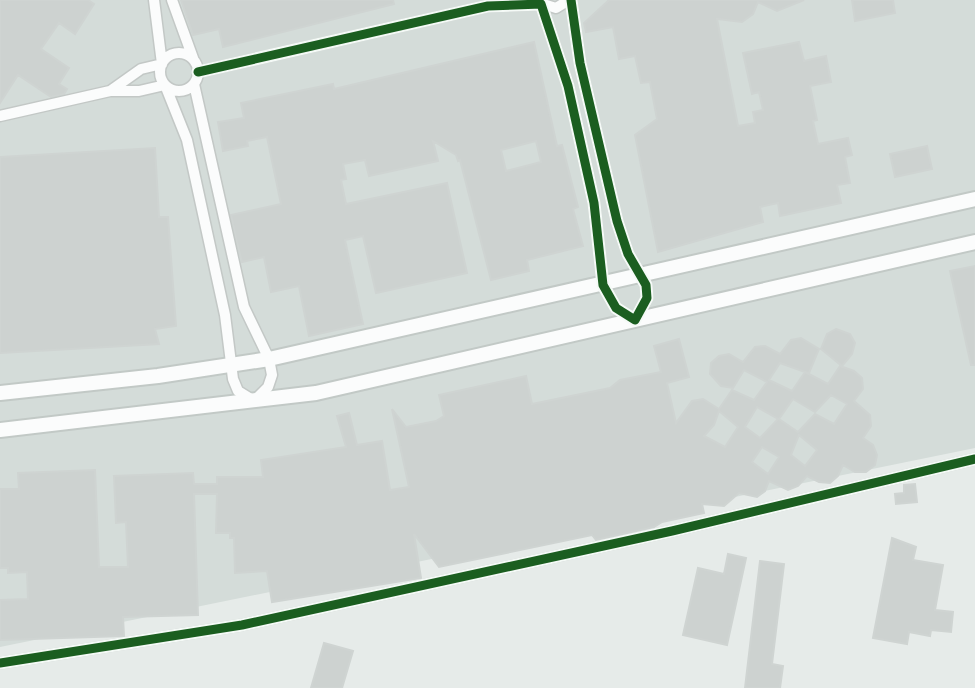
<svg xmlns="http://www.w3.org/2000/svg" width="975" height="688" font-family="Commissioner,sans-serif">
	<rect width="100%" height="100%" fill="#e6ebe9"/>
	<!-- built -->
	<path fill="#d4dcd9" d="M0,0h975v448l-975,199z"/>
	<!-- building -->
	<path fill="#cdd2d0" stroke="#cfd4d2" stroke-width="2" fill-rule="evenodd" d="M0,0h88l6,4 -19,30 -16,-11 -18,26 28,19 -10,16 8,5 -3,5 -13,3 -33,-22 -18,28z
		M181,0h212l1,4 -171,43 -4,-18 -26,6z
		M609,0h195l-27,11 -19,-9 -5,12 -11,8 -25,-3 21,107 17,-3 -2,-11 10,-2 -4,-18 -7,2 -9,-41 56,-11 5,19 22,-5 5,26 -21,4 7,34 -4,1 5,23 30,-6 4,17 -7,2 5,26 -13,2 4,18 -61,13 -2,-13 -18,4 3,15 -105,30 -23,-117 22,-16 -7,-37 -9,1 -6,-27 -16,3 -6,-32 -27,5 -2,-9z
		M852,0h41l2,13 -40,8z
		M534,42l23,104 5,-1 16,62 -5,2 10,37 -56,14 2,11 -38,9 -31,-120 -2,1 -2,-6 -23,-14 5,20 -69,15 -4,-16 -22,4 3,15 -5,1 5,24 101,-21 20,90 -91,20 -13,-57 -18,4 18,84 -54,12 -10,-50 -28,6 -7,-35 -22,5 -6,-23 -5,-24 50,-11 -14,-67 -20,4 1,5 -25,5 -5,-29 26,-4 -3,-15 92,-19 1,5zM536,141l5,21 -35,9 -5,-21z
		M927,146l5,23 -37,8 -5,-23z
		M155,148l4,69h9l8,109 -21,3 4,15 -159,9v-196z
		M975,266v99h-4l-21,-94z
		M836,329l14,5 5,9 -3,11 -10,12 -21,-17 6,-15z
		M801,338l18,11 -10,24 -4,-1 23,12 12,-18 14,5 8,7 1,11 -9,12 16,14 1,11 -8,12 10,7 4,10 -2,10 -9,7h-11l-12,-7 -5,11 -8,7 -11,-1 -12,-6 -9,10 -10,4 -19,-9 -4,10 -8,6 -18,-4 -15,13 -22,-2 2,9 -42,9 -8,5 -58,13 -4,-5 -153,32 -25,-33 7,44 -149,24 -5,-31 -32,2 -1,-35h-4v-5h-14l1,-39h-23l4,121 -75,2 1,19 -124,4v-40l28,-1 -1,-27 -19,1v-5h-8v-79h19l-1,-16 77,-3 4,97h29l-2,-45 -10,1 -2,-47 79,-3 1,11h23v-7h46l-2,-17 85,-13 -9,-31 12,-3 8,32 25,-4 8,49 19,-3 -17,-78 14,18 30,-6 8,-5 -5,-21 87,-19 6,28 78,-16 10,-8 41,-8 -7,-26 25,-7 10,38 -22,6 9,40 16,-22 11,-2 16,10 13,-19 22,10 13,-18 -23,-12 -11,18 -12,-2 -11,-12 1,-11 8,-7 10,-2 14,8 12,-15 10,-1 15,8 11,-14zM780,363l25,9 -13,19 -23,-11zM831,395l16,9 -13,20 -19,-10 -17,18 -19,-13 14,-20 22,13zM757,407l21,12 -18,19 -15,-11zM719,411l19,16 -13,20 -21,-11 10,-11zM799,435l18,15 -12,16 -14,-11zM762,447l17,10 -11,17 -16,-12z
		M915,484l2,18 -21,2 -1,-10 9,-1v-8z
		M892,538l24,9 -3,13 30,5 -8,45 18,2 -2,20 -20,-2 -1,6 -21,-4 -2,12 -34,-6z
		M728,554l18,4 -19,87 -44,-10 15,-67 26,6z
		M760,561l24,3 -12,100 11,2 -3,22h-35z
		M324,643l29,8 -11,37h-31z"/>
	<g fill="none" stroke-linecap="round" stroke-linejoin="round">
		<!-- street casing -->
		<g stroke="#c3c8c6" stroke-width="13">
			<path id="street" d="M172,0l21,58
				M540,3l16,5 13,-8
				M160 72a19 19 0 1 1 38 0a19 19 0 1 1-38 0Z
				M198,72l290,-66 53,-2 27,82 26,117 9,82 13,23 19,12 12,-22 -1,-13 -18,-31 -11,-33 -37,-158 -9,-63
				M110,91l31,-22 21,-5 -8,-64
				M0,116l110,-25h29l26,-6 22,55 38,175 8,64 5,12 16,10 14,-14 4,-12 -3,-16 -25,-52 -50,-223
				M0,663l242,-38 430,-94 303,-72"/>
		</g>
		<!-- secondary casing -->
		<g stroke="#c2c9c6" stroke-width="18">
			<path id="secondary" d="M0,393l158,-17 111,-17 706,-160
				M0,430l316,-37 659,-151"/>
		</g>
		<!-- street -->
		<use href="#street" stroke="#fbfcfc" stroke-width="10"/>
		<!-- secondary -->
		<use href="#secondary" stroke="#fbfcfc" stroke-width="14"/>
		<!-- cycleway casing -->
		<g stroke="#f5faf7" stroke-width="13">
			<path id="cycleway" d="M198,72l290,-66 53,-2 27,82 26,117 9,82 13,23 19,12 12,-22 -1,-13 -18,-31 -11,-33 -37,-158 -9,-63
				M0,663l242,-38 430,-94 303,-72"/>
		</g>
		<!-- cycleway -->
		<use href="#cycleway" stroke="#1b5e20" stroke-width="9"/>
	</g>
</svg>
